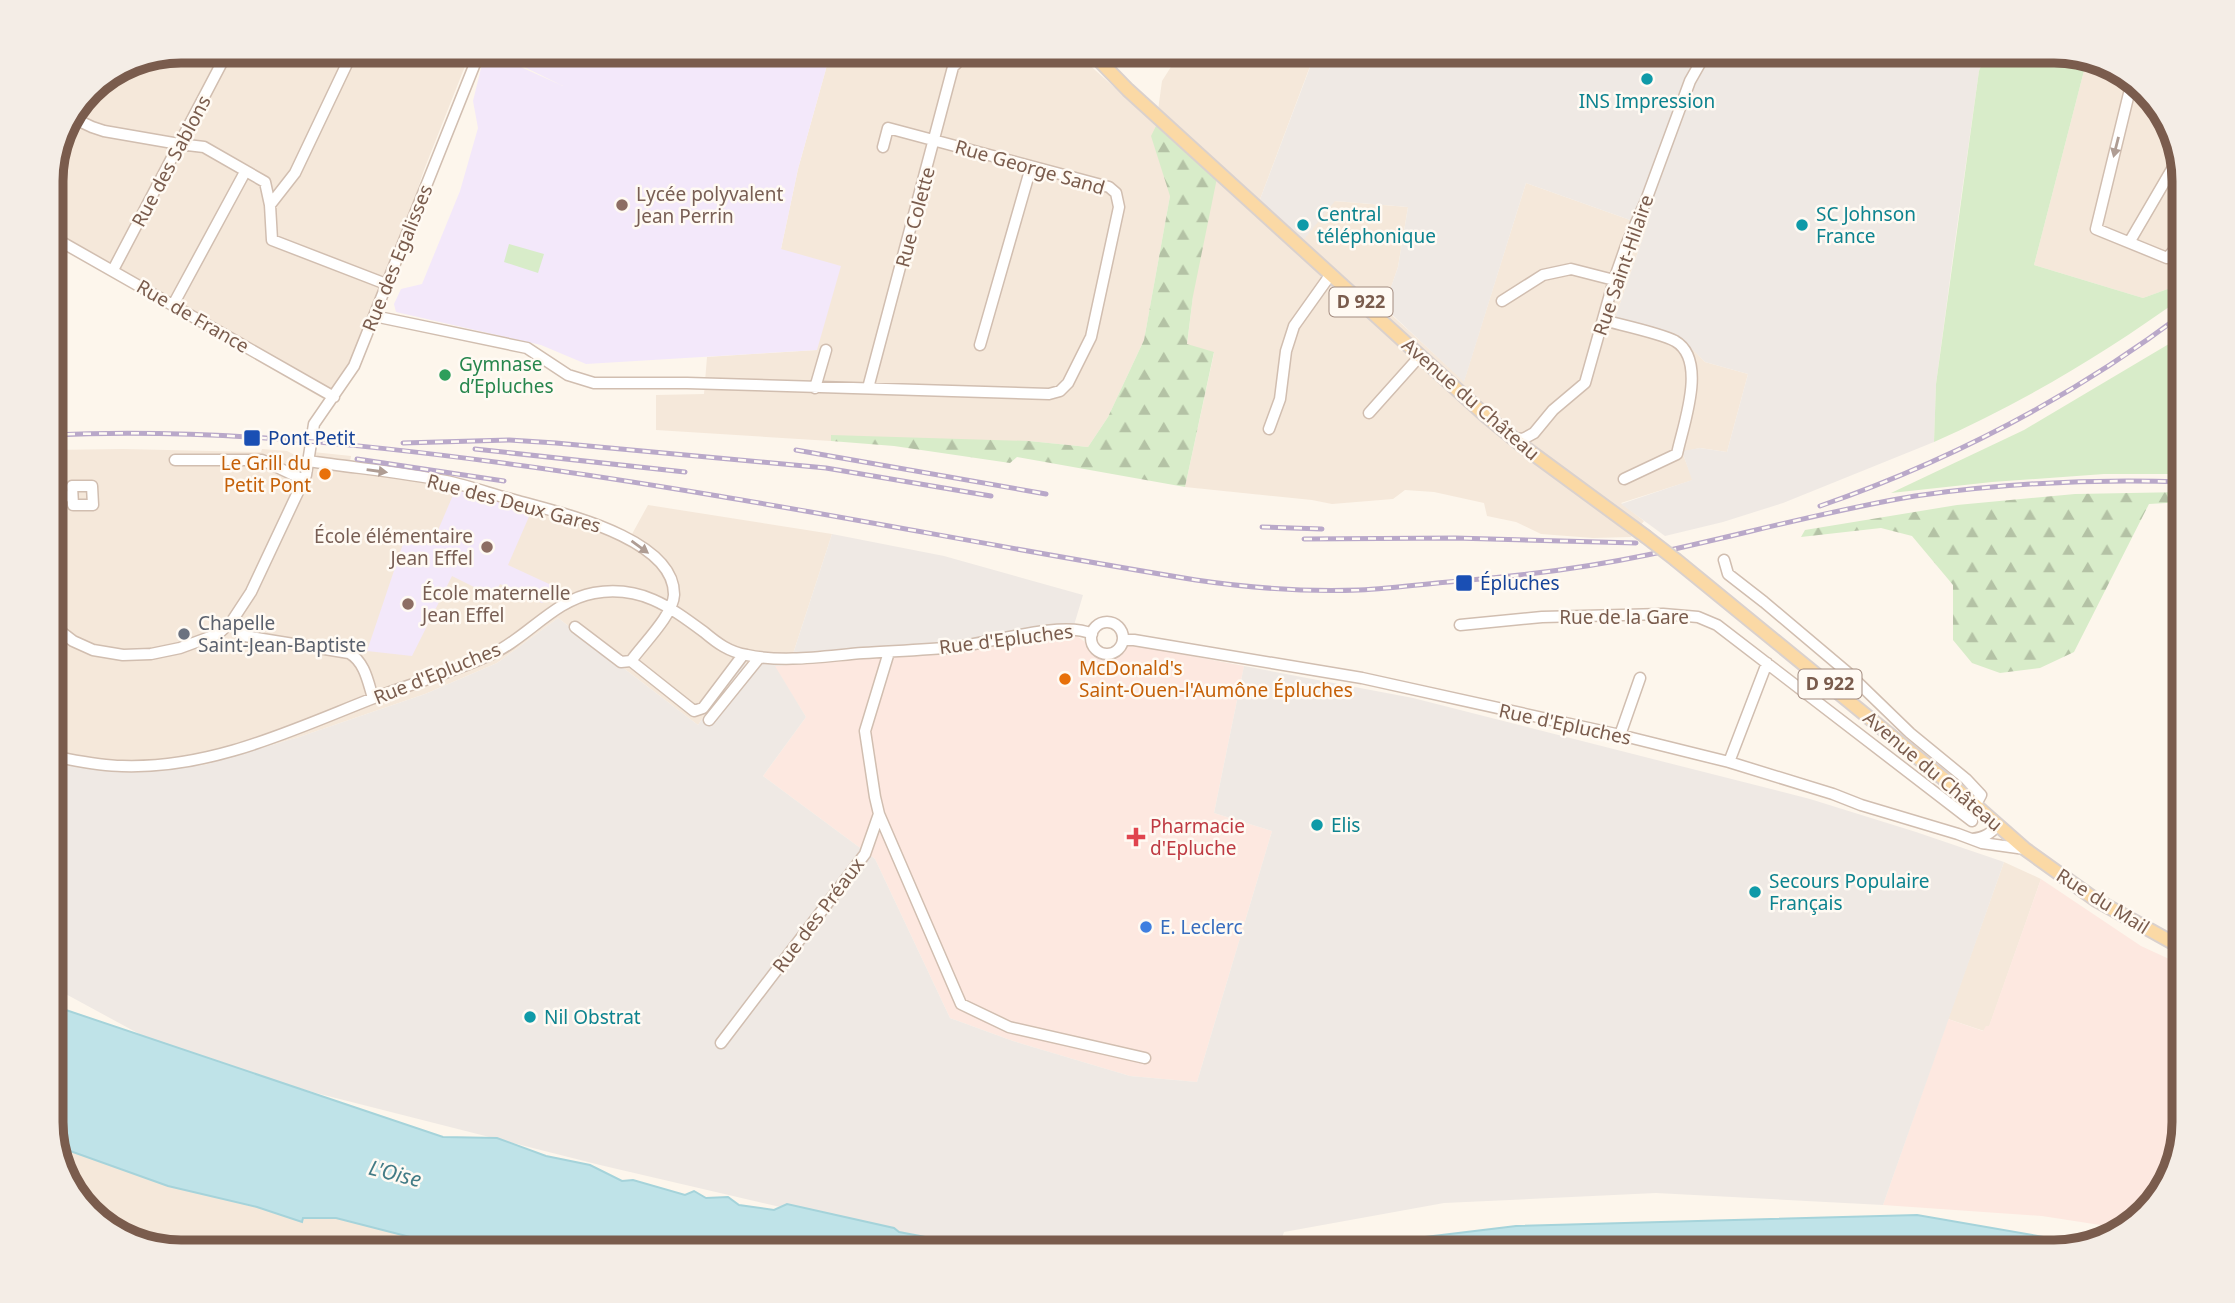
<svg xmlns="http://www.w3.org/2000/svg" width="2235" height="1303" font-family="'Noto Sans',sans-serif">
	<defs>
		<pattern id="forest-firs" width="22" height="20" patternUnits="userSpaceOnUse" patternTransform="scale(1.75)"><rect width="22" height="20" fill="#d8ecc9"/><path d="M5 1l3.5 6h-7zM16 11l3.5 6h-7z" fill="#b4c2a5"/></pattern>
	</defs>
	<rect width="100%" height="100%" fill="#fdf6ec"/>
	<!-- residential -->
	<path fill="#f5e8da" d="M181,51h290l-47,119 -66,198 -24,37 -283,-163v-69l38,-84 42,-29z
		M831,51h243l82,74 6,-44 19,-30h126l8,2 -56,149 75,-1 74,6 -10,60 -14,41 80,73 62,-198 121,43 -33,95 70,19 21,22 43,12 -21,78 -27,-4 -18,4 11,28 -72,23 23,18 -13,16 -38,1 -52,-4 -25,-12 -29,-6 -3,-13 -50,-11 -29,-2 -12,9 -61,5 -20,-4 -127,-13 29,-134 -27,-8 6,-49 -23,-100 -26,144 -36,77 -20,30 -59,-6h-198l-175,-11v-35l48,-1 3,-37 110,-7 -36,-101 17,-80z
		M2087,59l32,9 48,47 17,58v110l-41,15 -109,-33z
		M123,449l138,3 1,-3 25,2 14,7 12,-6 38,4 -1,6 107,17 120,34 55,21 16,-29 184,29 -41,126 -52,4 -41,61 -140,-107 -61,45 -72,31 -126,43 -95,28 -96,3 -57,-7v-311z
		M2004,862l37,17 -52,148 -5,4 -36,-12z
		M56,1146l112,40 89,21 45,14 1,-3h33l74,19 76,15h-305l-65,-17 -44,-41z"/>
	<!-- commercial -->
	<path fill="#fde8e0" d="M1072,632l32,25 25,-13 115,22 -30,147 58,18 -75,251 -67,-6 -117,-35 -63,-23 -75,-159 -112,-83 43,-59 -32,-51 168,-14z
		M2041,879l100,67 39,18 4,-6v165l-17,64 -41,42 -84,-13 -159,-11 65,-186 35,12 3,-5h3z"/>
	<!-- industrial -->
	<path fill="#efe9e4" d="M1307,51h680l-8,20 -23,163 -20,150 -2,58 -151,61 -60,19 -58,14 -44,-32 71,-24 -10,-29 18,-3 27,4 21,-78 -43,-12 -22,-22 -69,-19 33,-95 -121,-43 -62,199 -80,-75 14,-40 10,-60 -73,-6 -34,42 -42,-41 56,-148z
		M832,534l112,22 139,39 -11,37 -130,20 -167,14 31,51 -43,59 112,83 75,159 63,23 117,35 67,6 75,-251 -58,-18 30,-147 169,32 397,101 106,33 88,30 -121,343 -227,-12 -212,10 -160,29 -5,14 -140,6 -191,-6 -348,-81 -284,-72 -149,-44 -105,-57 -11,-3v-228l57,7 96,-3 95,-28 126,-43 72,-31 61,-45 140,107 41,-61 52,-4z"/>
	<!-- education -->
	<path fill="#f3e8fa" d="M492,51h339l-33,118 -17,80 60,17 -24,84 -231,14 -45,-19 -145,-33 -2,-8 7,-15 21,-5 38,-93 18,-63 -5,-27 10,-41 13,-4 67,30z
		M456,488l75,24 -23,53 54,25 -20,13 -42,-19 -6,13 -42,-21 -40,80 -45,-5 39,-116 27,7z"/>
	<!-- green -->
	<path fill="#d8ecc9" d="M1987,51h67l33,8 -53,206 109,33 41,-15v13c-78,57 -162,107 -250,146l2,-58 43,-313z
		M509,244l35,10 -6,19 -34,-11z
		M2184,335v139h-80l-112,8 -101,11 133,-63z"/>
	<!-- forest -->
	<path fill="url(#forest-firs)" d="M1156,126l61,52 -24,118 -6,48 27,8 -29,135 -168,-30 -7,6 -116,-17 -63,-5v-6l198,6 59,6 20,-30 36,-77 26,-144 -19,-60z
		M2184,492v10l-35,2 -75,148 -34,16 -40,5 -28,-10 -19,-23v-55l-41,-49 -31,-8 -80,9 4,-7 152,-25 118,-11z"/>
	<!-- water -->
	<path fill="#bfe3e8" stroke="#a5d3da" stroke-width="2" d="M51,1005l392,132 54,1 49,18 44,9 32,16 11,-1 52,15 9,-4 12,7 22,-1 11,8 35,5 13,-6 107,24 5,4 42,8c13,10 33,11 48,12h-503l-76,-15 -74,-19h-33l-1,4 -45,-15 -89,-21 -112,-40 -5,-16z
		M1917,1215l167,29 -29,8h-754l215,-26z"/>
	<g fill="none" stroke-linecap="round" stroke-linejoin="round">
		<!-- minor casing -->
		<g stroke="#d1beb0" stroke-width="13">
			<path id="minor" d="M1679,51c7,13 22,13 29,0
				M2132,81l-36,148 71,29 17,-19
				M75,119l17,8 12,4 75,13 25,3 61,35 5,23 2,35 114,44
				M270,205l25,-32 58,-122
				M51,236l283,161
				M2130,241l49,-84
				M113,270l115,-219
				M1502,301l41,-26 28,-6 43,11
				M173,305l72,-133
				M374,316l153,32 41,27 26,8h93l362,11 11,-3 8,-8 23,-46 28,-130 -3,-14 -7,-6 -221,-59 -5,19
				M1603,320c18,5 57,13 72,21 33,19 8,84 2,113l-53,25
				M980,345l51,-178
				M815,388l11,-38
				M868,388l85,-321 16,-16
				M1369,413l51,-57
				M1269,429l11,-30 6,-48 8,-25 37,-52
				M1513,438l10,1 11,-6 19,-23 32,-27 29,-103 13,-37 18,-40 45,-122 13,-23
				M175,460h87l42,20
				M309,461c46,7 92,11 137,20 24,5 48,14 72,20 42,12 157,37 156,94 -1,20 -31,49 -43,66l63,50 9,-3 40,-53
				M72,486h20l1,19h-20z
				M51,497l21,-1
				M1724,560l4,14 36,28 83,70 63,61 56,46 15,16 -6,11
				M232,621l7,11 6,4 104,17c16,9 19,29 24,45
				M1091 638a16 16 0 1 1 32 0a16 16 0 1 1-32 0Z
				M51,624l22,17 20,9 30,5 28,-1 29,-6 38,-14 14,-13 19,-29 55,-117 8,-51 40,-58 126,-315
				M1460,625l82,-8 121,-3 35,3 19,8 255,196
				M575,627l46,35 10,-1
				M1123,640h11l228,38 258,57 109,27 104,32 28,11 97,29 24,9 43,6
				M709,720l50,-62
				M1620,735l20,-57
				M51,756c23,4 48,10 71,10 89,3 168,-35 249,-67 39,-15 81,-26 119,-44 36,-16 64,-55 104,-62 46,-8 75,13 110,39 13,11 25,20 43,23 37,8 78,1 116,-2 31,-2 62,-3 93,-6 33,-4 108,-27 136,-13
				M1729,762l38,-99
				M879,814l82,190 48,23 136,31
				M1972,839c12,-1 18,-5 26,-14
				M721,1043l144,-189 14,-40 -4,-17 -10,-66 24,-79"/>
		</g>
		<!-- major casing -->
		<g stroke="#dad1cd" stroke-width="16">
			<path id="major" d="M1090,51l38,39 358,326 38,31 121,89
				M1676,560l290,237 59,52 71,51 88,49"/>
		</g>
		<!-- minor -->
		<use href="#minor" stroke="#fff" stroke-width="10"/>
		<!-- major -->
		<use href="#major" stroke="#fbd9a5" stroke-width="12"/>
		<!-- rail casing -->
		<g stroke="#b9a8c9" stroke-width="5">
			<path id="rail" d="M51,435c151,-7 302,8 452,28 232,31 461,79 693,117 54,8 108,12 163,10 37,-2 74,-7 111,-10 59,-5 119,-13 177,-25 90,-19 178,-44 268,-59 89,-13 180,-17 269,-14
				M403,443l106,-3 47,3 270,25 165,28
				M475,449l210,23
				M796,450l250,44
				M357,459l147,22
				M1820,506c130,-45 254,-110 364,-193
				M1262,527l60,2
				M1304,539l151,-1 181,5"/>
		</g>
		<!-- rail -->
		<use href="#rail" stroke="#fffaf3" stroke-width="2.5" stroke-dasharray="8" stroke-linecap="butt"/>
		<!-- major-bridge casing -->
		<g stroke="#dad1cd" stroke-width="16" stroke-linecap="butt">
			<path id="major-bridge" d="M1645,536l31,24"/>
		</g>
		<!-- major-bridge -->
		<use href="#major-bridge" stroke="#fbd9a5" stroke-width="12"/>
	</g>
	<!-- one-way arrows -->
	<defs><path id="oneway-solid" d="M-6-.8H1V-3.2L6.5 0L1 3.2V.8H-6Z" transform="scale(1.75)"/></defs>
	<g fill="#af9d94">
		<use href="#oneway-solid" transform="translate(2116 147) rotate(104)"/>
		<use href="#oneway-solid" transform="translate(377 471) rotate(8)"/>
		<use href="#oneway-solid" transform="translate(640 547) rotate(36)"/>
	</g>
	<!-- markers -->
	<g fill="#0f9aa8" stroke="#fffaf3" stroke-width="2.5">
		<circle cx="1647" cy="79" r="7"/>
		<circle cx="1303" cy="225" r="7"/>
		<circle cx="1802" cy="225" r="7"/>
		<circle cx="1317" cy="825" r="7"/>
		<circle cx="1755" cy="892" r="7"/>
		<circle cx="530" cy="1017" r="7"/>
	</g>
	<g fill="#8d6e63" stroke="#fffaf3" stroke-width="2.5">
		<circle cx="622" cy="205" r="7"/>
		<circle cx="487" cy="547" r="7"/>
		<circle cx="408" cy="604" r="7"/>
	</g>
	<circle fill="#2e9e5b" stroke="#fffaf3" stroke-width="2.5" cx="445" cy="375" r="7"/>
	<g fill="#1a4fb4" stroke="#fffaf3" stroke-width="2.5">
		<rect x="243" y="429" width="18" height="18" rx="3.5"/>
		<rect x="1455" y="574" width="18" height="18" rx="3.5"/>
	</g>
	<g fill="#e8710a" stroke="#fffaf3" stroke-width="2.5">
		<circle cx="325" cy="474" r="7"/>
		<circle cx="1065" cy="679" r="7"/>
	</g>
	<circle fill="#6b7280" stroke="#fffaf3" stroke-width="2.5" cx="184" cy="634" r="7"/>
	<path fill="#e0444e" stroke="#fffaf3" stroke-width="2.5" d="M1132.5 826.5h7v7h7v7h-7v7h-7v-7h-7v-7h7z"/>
	<circle fill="#3f7fe0" stroke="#fffaf3" stroke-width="2.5" cx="1146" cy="927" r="7"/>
	<g text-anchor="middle" stroke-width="5" stroke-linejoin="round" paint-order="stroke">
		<!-- shield labels -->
		<g fill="#fffaf3" stroke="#a28b7f" stroke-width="2">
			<rect x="1329.5" y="287.5" width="63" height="29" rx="5"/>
			<rect x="1798.5" y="669.5" width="63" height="29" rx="5"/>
		</g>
		<g font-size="18" font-weight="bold" fill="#7a5c4d">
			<text x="1361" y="308">D 922</text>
			<text x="1830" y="690">D 922</text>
		</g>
		<!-- culture labels -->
		<g font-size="19" fill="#0d838f" stroke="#fffaf3" text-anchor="start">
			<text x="1647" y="108" text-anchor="middle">INS Impression</text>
			<text x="1317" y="221">Central<tspan x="1317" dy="22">téléphonique</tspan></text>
			<text x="1816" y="221">SC Johnson<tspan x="1816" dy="22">France</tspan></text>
			<text x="1331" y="832">Elis</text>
			<text x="1769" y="888">Secours Populaire<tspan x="1769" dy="22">Français</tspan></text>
			<text x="544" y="1024">Nil Obstrat</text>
		</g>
		<!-- street labels -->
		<g font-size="19" fill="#7a5c4d" stroke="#fffaf3">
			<text transform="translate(171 161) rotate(-62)" y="7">Rue des Sablons</text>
			<text transform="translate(1030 167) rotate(16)" y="7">Rue George Sand</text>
			<text transform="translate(915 217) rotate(-75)" y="7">Rue Colette</text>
			<text transform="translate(397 258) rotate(-68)" y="7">Rue des Egalisses</text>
			<text transform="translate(1623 265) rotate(-71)" y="7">Rue Saint-Hilaire</text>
			<text transform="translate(193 316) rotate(30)" y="7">Rue de France</text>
			<text transform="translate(1471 399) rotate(41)" y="7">Avenue du Château</text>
			<text transform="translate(514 503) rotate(15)" y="7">Rue des Deux Gares</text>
			<text x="1624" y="624">Rue de la Gare</text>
			<text transform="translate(1006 639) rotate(-7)" y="7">Rue d'Epluches</text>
			<text transform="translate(437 673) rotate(-22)" y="7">Rue d'Epluches</text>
			<text transform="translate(1565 724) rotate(12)" y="7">Rue d'Epluches</text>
			<text transform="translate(1933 771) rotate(40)" y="7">Avenue du Château</text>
			<text transform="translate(2103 901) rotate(32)" y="7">Rue du Mail</text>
			<text transform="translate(818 915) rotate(-53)" y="7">Rue des Préaux</text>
		</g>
		<!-- education labels -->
		<g font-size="19" fill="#785e54" stroke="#fffaf3" text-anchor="start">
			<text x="636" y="201">Lycée polyvalent<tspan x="636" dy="22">Jean Perrin</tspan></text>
			<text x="473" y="543" text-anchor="end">École élémentaire<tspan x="473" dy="22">Jean Effel</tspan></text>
			<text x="422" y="600">École maternelle<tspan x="422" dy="22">Jean Effel</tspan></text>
		</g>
		<!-- leisure labels -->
		<g font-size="19" fill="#27864d" stroke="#fffaf3" text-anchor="start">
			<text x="459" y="371">Gymnase<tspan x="459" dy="22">d’Epluches</tspan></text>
		</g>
		<!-- transit labels -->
		<g font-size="19" fill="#164399" stroke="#fffaf3" text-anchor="start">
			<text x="268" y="445">Pont Petit</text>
			<text x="1480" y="590">Épluches</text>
		</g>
		<!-- food labels -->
		<g font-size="19" fill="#c56008" stroke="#fffaf3" text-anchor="end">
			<text x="311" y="470">Le Grill du<tspan x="311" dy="22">Petit Pont</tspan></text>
			<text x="1079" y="675" text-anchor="start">McDonald's<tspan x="1079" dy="22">Saint-Ouen-l'Aumône Épluches</tspan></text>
		</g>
		<!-- worship labels -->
		<g font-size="19" fill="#5b616d" stroke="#fffaf3" text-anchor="start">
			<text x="198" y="630">Chapelle<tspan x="198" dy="22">Saint-Jean-Baptiste</tspan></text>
		</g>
		<!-- health labels -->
		<g font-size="19" fill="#be3a42" stroke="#fffaf3" text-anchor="start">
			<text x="1150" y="833">Pharmacie<tspan x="1150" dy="22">d'Epluche</tspan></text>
		</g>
		<!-- shop labels -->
		<g font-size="19" fill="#366cbe" stroke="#fffaf3" text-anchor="start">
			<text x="1160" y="934">E. Leclerc</text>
		</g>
		<!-- water labels -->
		<g font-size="21" font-style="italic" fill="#437c86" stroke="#fffaf3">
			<text transform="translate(395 1174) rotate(14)" y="7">L'Oise</text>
		</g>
	</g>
	<!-- crop -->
	<path d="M0 0H2235V1303H0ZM181 63H2054A118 118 0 0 1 2172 181V1122A118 118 0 0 1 2054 1240H181A118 118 0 0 1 63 1122V181A118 118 0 0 1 181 63Z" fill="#f4ede6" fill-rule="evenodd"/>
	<path fill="none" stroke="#7a5c4d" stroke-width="9" d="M181 63H2054A118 118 0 0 1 2172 181V1122A118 118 0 0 1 2054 1240H181A118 118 0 0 1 63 1122V181A118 118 0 0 1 181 63Z"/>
</svg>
